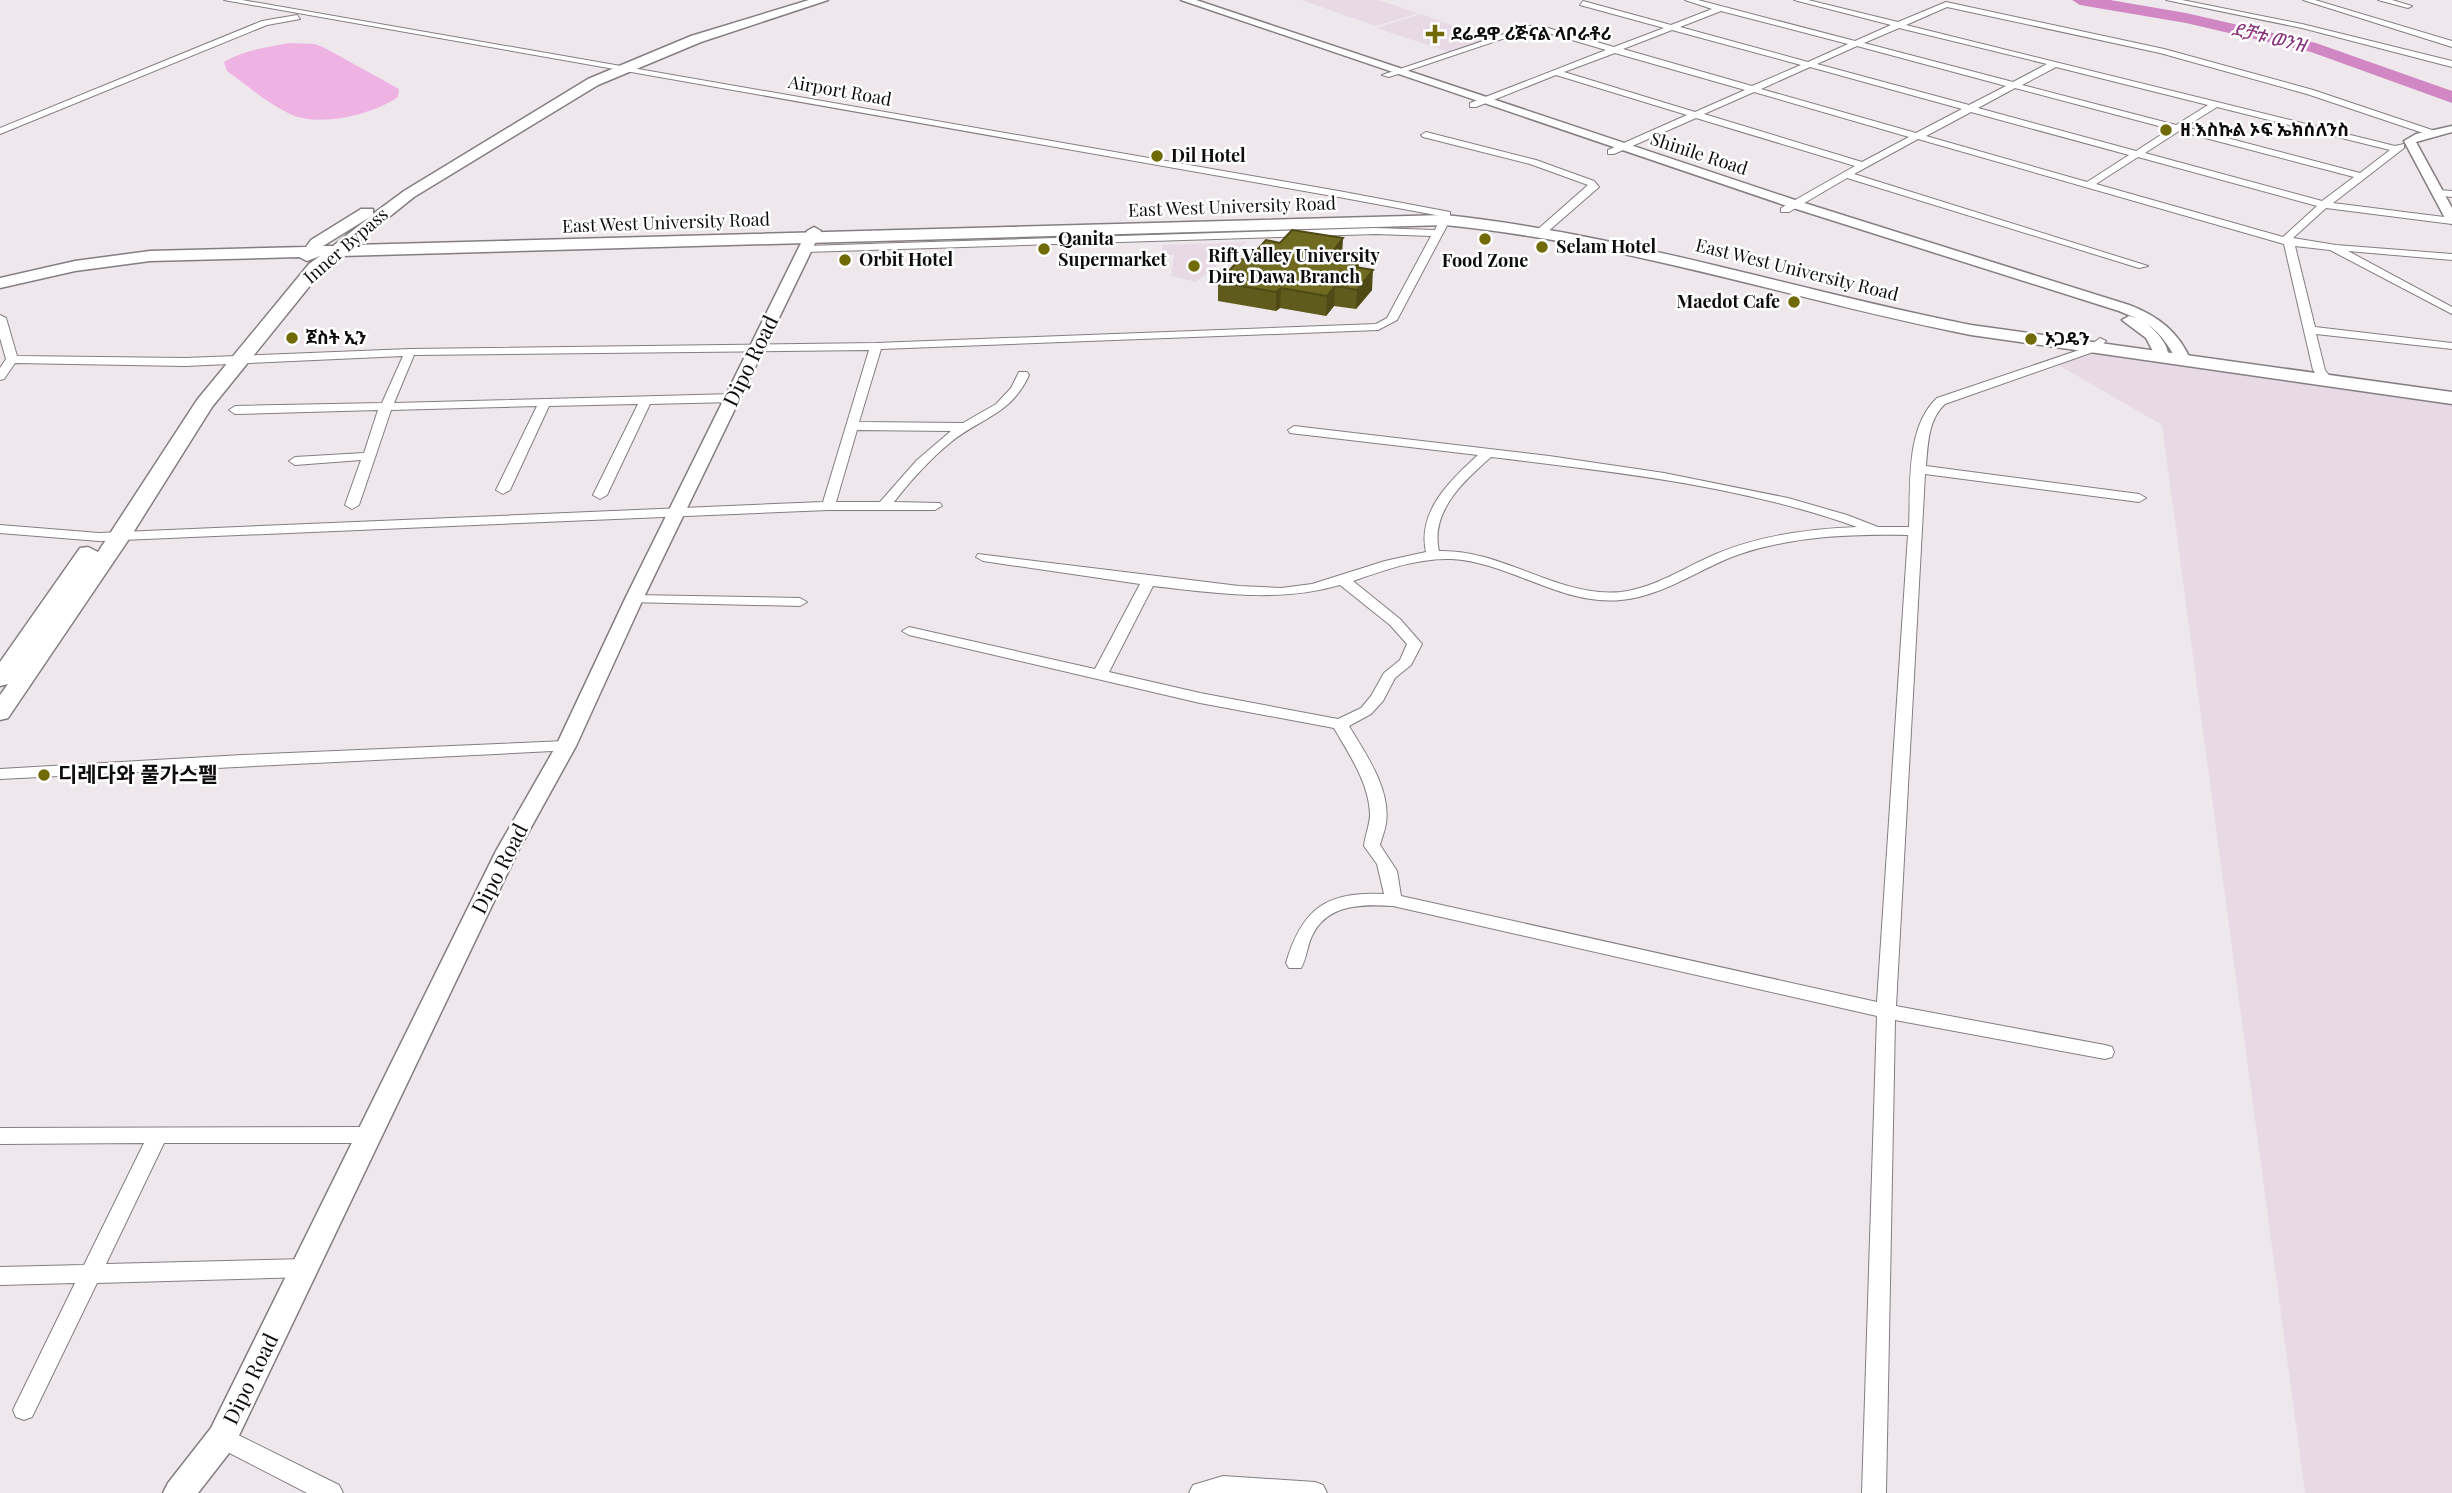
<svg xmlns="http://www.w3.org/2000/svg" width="2452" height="1493" font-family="'Playfair Display','Noto Sans Ethiopic','Noto Sans KR',serif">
	<rect width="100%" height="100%" fill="#eee8ed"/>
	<!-- built -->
	<path fill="#e7dae4" d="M1301,0h77l40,13 -42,13z
		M1421,14l71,26 -34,15 -82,-27z
		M1247,242l-51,40 -25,-6 3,-21h-12v-10z
		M2085,347l367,51v1095h-147l-143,-1068 -114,-66z"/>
	<!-- green -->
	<path fill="#efb3e3" d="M290,43l25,1 10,4 74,41 -1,8c-24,17 -79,31 -108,17 -22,-10 -43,-29 -63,-43l-3,-9c21,-12 43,-15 66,-19z"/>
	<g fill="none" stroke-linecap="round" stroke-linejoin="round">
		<!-- river -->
		<path fill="#d187c3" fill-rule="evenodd" d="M2072,0h38l76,13 130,30 136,48v12l-141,-51 -125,-29 -106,-18z"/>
		<!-- minor casing -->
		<g stroke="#847e82" stroke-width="2">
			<path id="minor" d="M224,0h18l1102,192 106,20v8l-53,100 -19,10 -497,19 -22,73 104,1 33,-19 15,-16 8,-16h8l2,3c-18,40 -47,42 -78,67 -21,17 -40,38 -57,60l46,1 2,3 -7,4h-107l-729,31 -99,-8v-8l99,8 724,-31 46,-152 -455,5 -20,48 339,-9 6,4 -6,4 -83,2 -43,91 -7,4 -7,-4 45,-91 -89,2 -39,84 -7,4 -7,-4 41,-84 -146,4 -32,95 -7,4 -7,-4 16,-45 -66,5 -6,-4 6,-4 69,-4 14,-43 -143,4 -6,-4 6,-4 147,-3 21,-47 -218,10 -170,-3 -11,16 -4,1v-12l6,-9 -6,-21v-23l6,3 11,38 168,2 225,-9 466,-6 500,-19 11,-6 44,-82 -55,-2 -570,18 -5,-3 5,-3 570,-18 59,2 6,-14 -97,-18zM857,430l94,1 -34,29 -37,42h-44z
				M1685,0h13l157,41 36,-16 -97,-25h14l90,22 48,-20 218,47 149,41 122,41v4h-6l-122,-41 -147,-41 -213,-46 -41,18 489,121 9,-2v4l-71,55 119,15v6l-126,-16 -33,30 43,7 116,9v6l-104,-9 104,56v7l-122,-64 -35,-4 20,81 137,16v6l-136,-15 9,36 6,8 -2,3h-8l-8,-11 -29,-126 -366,-105 -64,35 294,92 -9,2 -292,-90 -58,34h-8v-4l74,-42 -159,-48 -82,36h-6v-4l79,-35 -131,-40 -80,32h-6v-4l136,-53 -68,-20h-9l-140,47 -7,-2 146,-49h13l73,21 50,-19 -84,-23 3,-4 88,24 41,-16zM1721,11l127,33 -40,18 -128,-35zM1899,28l148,36 -34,18 -149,-39zM1672,30l129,35 -49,21 -129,-37zM1857,46l149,40 -37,19 -152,-41zM1615,53l130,37 -50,22 -131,-40zM1810,67l152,42 -46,24 -155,-44zM2056,67l152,38 -32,20 -154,-40zM2015,88l155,41 -34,22 -158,-43zM1754,92l155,45 -47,25 -158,-48zM2217,107l173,43 -30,23 -175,-46zM1971,112l158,43 -42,27 -161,-46zM2179,131l175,46 -32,24 -177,-48zM2138,157l179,49 -34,31 -187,-53z
				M2166,0h16l120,24 150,37v6l-150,-39z
				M2303,0h12l137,41v6z
				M2378,0h14l20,6 -4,2z
				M297,15l3,4 -33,6 -267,109v-6l262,-107z
				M1426,132l110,28 58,21 5,6 -54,47h-8v-4l51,-45 -58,-21 -107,-27 -2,-2z
				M2438,190l14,1v6l-18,-2 -1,-2z
				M2100,338l6,3 -10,10 -151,53c-17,16 -17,39 -19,62l213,28 7,4 -7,4 -214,-28 -29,532 209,39 7,2 2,5 -2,5 -7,2 -210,-39 -9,473h-24l15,-477 -484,-110c-31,-2 -66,-2 -81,30 -5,10 -5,22 -11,32h-12l-3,-5c16,-55 41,-72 98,-69l-7,-30 -13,-18c1,-11 6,-21 6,-32 -1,-31 -21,-60 -36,-86l-134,-25 -291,-68 -7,-4 7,-4 186,42 45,-85 -157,-23 -7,-4 2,-3 261,32 42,2 31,-4 73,-23 41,-9c-9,-40 24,-72 52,-97l-188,-22 -2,-3 6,-4 255,30 115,17 124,25 59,17 31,12h31c2,-41 -4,-99 28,-129l151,-51zM1491,457c123,15 249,28 366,70 -48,2 -97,8 -141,27 -31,13 -61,34 -95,38 -63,6 -118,-43 -182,-41 -9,-40 25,-70 52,-94zM1908,535l-31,467 -476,-106 -4,-25 -17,-26c2,-8 5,-14 6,-22 5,-34 -21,-70 -37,-97l22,-12 12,-13 12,-23 16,-13 11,-21 -22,-25 -47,-38c32,-11 64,-23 98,-22 59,3 110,47 170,41 43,-4 79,-32 119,-46 54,-18 112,-20 168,-19zM1340,585l50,40 17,19 -7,16 -16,13 -13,23 -10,12 -23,11 -138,-26 -91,-21 44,-86c63,7 125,17 187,-1z
				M634,595l166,3 7,4 -7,4 -171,-4 -2,-3 2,-3z
				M566,741l8,5 -2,4 -572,29v-10l242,-14z
				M371,1127l7,2 3,6 -3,6 -7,2h-207l-58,121 200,-5 8,3 3,6 -3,6 -8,3 -209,6 -65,134 -8,3 -8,-3 -3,-7 62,-127 -75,2v-18l84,-2 60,-122 -144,1v-16z
				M222,1427l117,58 4,8h-36l-93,-48 -4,-7 4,-7z
				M1223,1476l92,6 8,3 4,8h-138l4,-8z"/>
		</g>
		<!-- tertiary casing -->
		<g stroke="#847e82" stroke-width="3">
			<path id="tertiary" d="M1181,0h15l602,201 331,104c29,11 50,27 62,56l-7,4 -5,-1c-10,-17 -16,-29 -33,-41 11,9 25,23 22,38h-10l-12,-23 -24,-18 7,-4 7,2 -17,-7 -329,-104z
				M2452,126v6l-36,10 36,66v16l-6,-4 -42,-79 12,-7z"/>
		</g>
		<!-- secondary casing -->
		<g stroke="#847e82" stroke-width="3">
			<path id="secondary" d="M814,227l7,4 -178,368 -67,147 -58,105 -285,597 -35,45h-35l5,-10 43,-55 285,-577 60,-105 69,-147 182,-368z"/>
		</g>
		<!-- primary casing -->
		<g stroke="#847e82" stroke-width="3">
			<path id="primary" d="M809,0h19l-127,42 -103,43 -184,112 -60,48 1091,-30c180,19 349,75 526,110l481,67v12l-481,-69c-177,-35 -345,-92 -526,-110l-1104,31 -20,16 -109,135 -81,129 -123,182 -8,2v-25l8,-11 -8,2v-24l80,-114 8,-1 10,5 99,-152 112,-136 11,-8 -13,5 -8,-4 -149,4 -75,10 -75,17v-10l75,-17 75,-10 156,-4 5,-7 50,-31h12v5l31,-23 184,-112 103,-43zM370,217l-37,29h-10z"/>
		</g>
		<!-- minor -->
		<use href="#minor" fill="#fff" fill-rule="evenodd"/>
		<!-- tertiary -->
		<use href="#tertiary" fill="#fff" fill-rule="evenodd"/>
		<!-- secondary -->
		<use href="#secondary" fill="#fff" fill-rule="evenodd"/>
		<!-- primary -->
		<use href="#primary" fill="#fff" fill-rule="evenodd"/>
	</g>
	<!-- wall -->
	<path fill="#5f5b1c" d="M1343,251l16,3v14l13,22 -16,19 -22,-3 -8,10 -46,-8 -4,3 -58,-10v-19l30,-22z"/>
	<!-- shaded-wall -->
	<path fill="#4e4a16" d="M1343,238l-1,19 -8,-7z
		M1359,254l-1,19 -9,-7z
		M1373,270l-1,20 -16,19 1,-19z
		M1335,286l-1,20 -8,10 1,-20z
		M1281,288l-1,20 -4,3v-19z"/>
	<!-- building -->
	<path fill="#6f6a20" stroke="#4e4a16" stroke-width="2" d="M1292,230l51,8 -9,12 25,4 -10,12 24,4 -16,20 -22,-4 -8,10 -46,-8 -5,4 -58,-10 22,-23 8,1 18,-20 14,3z"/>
	<!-- markers -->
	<g fill="#706b07" stroke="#fff" stroke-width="2.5">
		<path d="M1431.5 23.5h7v7h7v7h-7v7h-7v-7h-7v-7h7z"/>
		<circle cx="2166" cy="130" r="7"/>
		<circle cx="1157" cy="156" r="7"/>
		<circle cx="1485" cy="239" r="7"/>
		<circle cx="1542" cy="247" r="7"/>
		<circle cx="1044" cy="249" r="7"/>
		<circle cx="845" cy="260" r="7"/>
		<circle cx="1194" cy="266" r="7"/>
		<circle cx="1794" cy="302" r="7"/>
		<circle cx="292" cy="338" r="7"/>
		<circle cx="2031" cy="339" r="7"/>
		<circle cx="44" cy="775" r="7"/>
	</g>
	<g text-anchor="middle" stroke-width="5" stroke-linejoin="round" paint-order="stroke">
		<!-- far-poi labels -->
		<g font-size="18" font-weight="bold" fill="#0f0c0e" stroke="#fff" text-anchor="start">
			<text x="1451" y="40">ደሬዳዋ ሪጅናል ላቦራቶሪ</text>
			<text x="2180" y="136">ዘ እስኩል ኦፍ ኤክሰለንስ</text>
			<text x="1171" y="162">Dil Hotel</text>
			<text x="1058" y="245">Qanita<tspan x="1058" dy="21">Supermarket</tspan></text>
			<text x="1556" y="253">Selam Hotel</text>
			<text x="1208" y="262">Rift Valley University<tspan x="1208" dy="21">Dire Dawa Branch</tspan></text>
			<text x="859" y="266">Orbit Hotel</text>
			<text x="1485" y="267" text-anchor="middle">Food Zone</text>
			<text x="1780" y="308" text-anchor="end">Maedot Cafe</text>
			<text x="306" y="344">ጀስት ኢን</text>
			<text x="2045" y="345">ኦጋዴን</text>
		</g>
		<!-- far-street labels -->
		<g font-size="18" fill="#0f0c0e" stroke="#fff">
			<text transform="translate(840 91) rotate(10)" y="6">Airport Road</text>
			<text transform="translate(1699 154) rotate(18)" y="6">Shinile Road</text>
			<text transform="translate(1232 207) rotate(-2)" y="6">East West University Road</text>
			<text transform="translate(666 223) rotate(-2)" y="6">East West University Road</text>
			<text transform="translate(346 246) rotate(-41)" y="6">Inner Bypass</text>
			<text transform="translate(1797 270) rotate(14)" y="6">East West University Road</text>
		</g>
		<!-- far-water labels -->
		<g font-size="19" font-style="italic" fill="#862f79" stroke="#fff">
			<text transform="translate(2269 37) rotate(13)" y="7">ደቻቱ ወንዝ</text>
		</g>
		<!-- street labels -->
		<g font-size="21" fill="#0f0c0e" stroke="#fff">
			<text transform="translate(751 361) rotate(-64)" y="7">Dipo Road</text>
			<text transform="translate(500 869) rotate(-63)" y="7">Dipo Road</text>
			<text transform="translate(251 1379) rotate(-64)" y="7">Dipo Road</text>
		</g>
		<!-- poi labels -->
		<g font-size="21" font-weight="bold" fill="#0f0c0e" stroke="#fff" text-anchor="start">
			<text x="58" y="782">디레다와 풀가스펠</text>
		</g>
	</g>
</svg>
